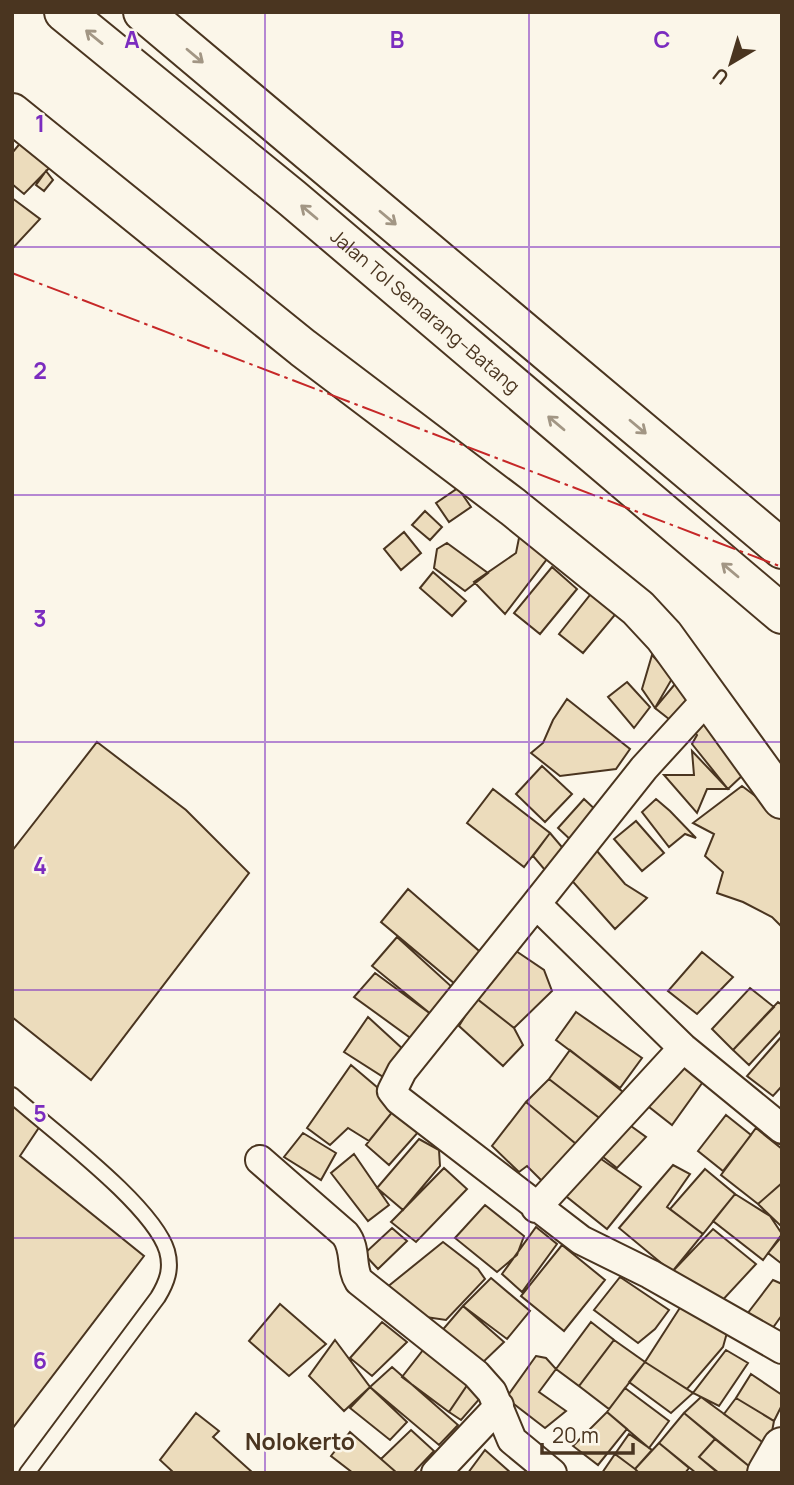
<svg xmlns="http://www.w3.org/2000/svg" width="794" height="1485" font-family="Manrope,sans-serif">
	<rect width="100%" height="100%" fill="#fbf6e9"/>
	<!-- building -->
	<path fill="#ecdcbc" stroke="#4a3520" stroke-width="2" d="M27,135l30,25 -33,34 -12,-10v-31z
		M46,171l7,9 -9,11 -8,-6z
		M12,198l28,21 -28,30z
		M458,488l13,19 -22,15 -13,-19z
		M425,511l17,16 -12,13 -18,-15z
		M521,528l29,27 -45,59 -31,-32 42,-29z
		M404,532l17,21 -20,17 -17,-21z
		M447,543l41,30 -23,18 -31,-23 3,-19z
		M552,567l25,22 -37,45 -26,-21z
		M433,572l33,29 -14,15 -32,-28z
		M594,590l25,20 -36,43 -24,-19z
		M652,655l21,22 -18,31 -13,-19z
		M627,682l23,25 -16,21 -26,-31z
		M675,684l21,18 -22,21 -19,-15z
		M567,699l63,50 -14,20 -56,7 -29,-23 12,-10 10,-23z
		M707,709l39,63 -18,17 -36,-45 5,-9 -5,-6z
		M97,742l89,68 63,63 -158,207 -79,-63v-166z
		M692,751l36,38h-21l-10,24 -33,-38h30z
		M542,766l30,28 -27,28 -29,-28z
		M742,786l40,30v111l-10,-10 -29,-15 -26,-9 6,-21 -18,-16 9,-22 -21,-11z
		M493,789l57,44 -26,34 -57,-44z
		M584,799l16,15 -26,29 -16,-15z
		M656,799l14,12 26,27 -11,-4 -16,13 -27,-35z
		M636,821l28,32 -22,18 -28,-32z
		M550,833l17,20 -17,23 -17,-20z
		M597,851l28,33 22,14 -32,31 -49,-55z
		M408,889l78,68 -25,32 -80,-67z
		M397,937l56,51 -21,27 -60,-49z
		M516,951l28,19 8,21 -38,37 -38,-30z
		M702,952l31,25 -36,37 -29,-23z
		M375,973l57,42 -16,27 -62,-45z
		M750,988l24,19 -41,43 -21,-21z
		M476,998l38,30 9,17 -20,21 -44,-40z
		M778,1002l4,3v24l-33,36 -16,-15z
		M576,1012l66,46 -22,30 -64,-48z
		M368,1017l37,34 -17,29 -44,-28z
		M782,1036v50l-9,10 -26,-20z
		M570,1050l53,42 -21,28 -53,-41z
		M681,1060l24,19 -33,46 -28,-22z
		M351,1065l47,40 -29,36 -21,-13 -18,17 -23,-17z
		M549,1079l53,41 -20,29 -56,-47z
		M526,1102l56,47 -37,35 -18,-18 -8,6 -27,-26z
		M12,1105l28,21 -20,30 124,100 -132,173z
		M398,1105l22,25 -31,35 -23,-20z
		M726,1115l25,20 -28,36 -25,-20z
		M624,1121l22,16 -29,31 -19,-15z
		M756,1128l26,21v34l-24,21 -37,-29z
		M303,1133l33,20 -15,27 -37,-23z
		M419,1139l20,11 1,16 -37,44 -26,-22z
		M354,1154l35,51 -21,16 -37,-48z
		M594,1154l47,33 -34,42 -45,-36z
		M673,1165l17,9 -23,33 36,27 -31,38 -53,-44z
		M444,1168l23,21 -51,53 -25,-20z
		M705,1169l30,25 -32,40 -33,-25z
		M782,1183v44l-24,-23z
		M735,1194l35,22 12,18 -19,26 -50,-39z
		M485,1205l39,31 -7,19 -20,17 -42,-34z
		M536,1227l21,17 -35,48 -20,-18z
		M392,1228l15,13 -29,28 -14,-15z
		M713,1229l43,35 -37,40 -47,-32z
		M782,1236v28l-14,-11z
		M443,1242l35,27 7,10 -39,41 -27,-4 -33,-28z
		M562,1245l43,35 -41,51 -43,-35z
		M620,1277l49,33 -14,19 -17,14 -44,-33z
		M491,1278l39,33 -23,28 -44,-33z
		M773,1280l9,4v31l-15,21 -23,-18z
		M683,1303l45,26 -5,18 -36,42 -42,-27z
		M280,1304l46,40 -37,32 -40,-35z
		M463,1306l41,36 -25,24 -40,-32z
		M382,1322l25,20 -35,34 -22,-18z
		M591,1322l23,18 -35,46 -23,-17z
		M335,1340l35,47 -26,24 -35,-35z
		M614,1340l31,22 -36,47 -30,-23z
		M427,1345l43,36 -21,31 -47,-35z
		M726,1350l22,13 -29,43 -26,-13z
		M536,1356l10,2 10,11 -17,23 27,19 -21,17 -39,-30z
		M645,1362l48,31 -22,20 -42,-31z
		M392,1367l66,58 -19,20 -69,-58z
		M751,1374l31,21v10l-8,16 -38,-23z
		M470,1381l12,15 -21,24 -12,-8z
		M370,1387l37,35 -17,18 -40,-32z
		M625,1388l44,33 -20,27 -42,-36z
		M701,1397l68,50 -14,24 -71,-58z
		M736,1398l38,23 -5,26 -45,-33z
		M607,1412l20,17 -29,36 -25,-19z
		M196,1413l23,18 -6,6 40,36h-79l-14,-13z
		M684,1413l31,26 -16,18 19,16h-22l-37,-30z
		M411,1430l23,21 -21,22h-16l-16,-14z
		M350,1432l31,27 16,14h-44l-22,-17z
		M629,1434l23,16 -17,19 -20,-15z
		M715,1439l40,32 -1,2h-35l-20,-16z
		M659,1443l30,25 -4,5h-46l-4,-4z
		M485,1450l26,23h-43z
		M615,1454l20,15 4,4h-37z"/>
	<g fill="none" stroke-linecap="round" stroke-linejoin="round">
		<!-- lane casing -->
		<g stroke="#4a3520" stroke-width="18">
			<path id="lane" d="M12,1095c39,35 141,110 155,156 5,18 0,31 -9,46l-131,176"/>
		</g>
		<!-- street casing -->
		<g stroke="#4a3520" stroke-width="32">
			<path id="street" d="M536,904l108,-136 64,-70
				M782,1129l-99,-81 -147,-144 -134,167 -10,20 7,9 182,140 69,34 132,75
				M260,1160l85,74c12,15 5,33 14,47l117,93 16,18 20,48 40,33
				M536,1208l147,-160
				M436,1473l63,-67"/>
		</g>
		<!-- secondary casing -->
		<g stroke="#4a3520" stroke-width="42">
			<path id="secondary" d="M12,113l291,235 210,159 125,101 26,28 118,163
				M767,1473l15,-26"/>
		</g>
		<!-- highway casing -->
		<g stroke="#4a3520" stroke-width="42">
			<g id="highway">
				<path id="s1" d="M64,12l228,186 490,416"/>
				<path d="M143,12l639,537"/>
			</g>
		</g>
		<!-- lane -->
		<use href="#lane" stroke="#fbf6e9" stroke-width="14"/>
		<!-- street -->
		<use href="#street" stroke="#fbf6e9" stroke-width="28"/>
		<!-- secondary -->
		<use href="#secondary" stroke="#fbf6e9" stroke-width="38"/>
		<!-- highway -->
		<use href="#highway" stroke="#fbf6e9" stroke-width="38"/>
		<!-- power -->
		<path stroke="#c62828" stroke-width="2" stroke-dasharray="24 5 3.5 5" stroke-linecap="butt" d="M12,273l770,294"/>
	</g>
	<!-- one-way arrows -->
	<defs><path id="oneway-shaft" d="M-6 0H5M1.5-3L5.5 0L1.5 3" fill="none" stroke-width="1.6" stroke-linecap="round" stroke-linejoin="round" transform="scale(1.75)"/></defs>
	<g stroke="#a29684">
		<use href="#oneway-shaft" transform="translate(94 37) rotate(-141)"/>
		<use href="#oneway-shaft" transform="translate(195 56) rotate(40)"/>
		<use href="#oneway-shaft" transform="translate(309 212) rotate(-140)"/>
		<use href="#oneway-shaft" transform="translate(388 218) rotate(40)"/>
		<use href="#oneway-shaft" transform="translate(556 423) rotate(-140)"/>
		<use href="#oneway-shaft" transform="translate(638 427) rotate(40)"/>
		<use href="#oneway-shaft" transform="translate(730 570) rotate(-140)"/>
	</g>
	<!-- grid -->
	<path fill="none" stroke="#7b2cbf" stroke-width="2" stroke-opacity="0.55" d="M265,12v1461M529,12v1461M12,247h770M12,495h770M12,742h770M12,990h770M12,1238h770"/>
	<g text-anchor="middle" stroke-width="5" stroke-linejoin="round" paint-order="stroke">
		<!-- street labels -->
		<g font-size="19" fill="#4a3520" stroke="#fbf6e9">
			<text dy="7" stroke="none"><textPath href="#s1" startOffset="469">Jalan Tol Semarang–Batang</textPath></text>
		</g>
		<!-- quarter labels -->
		<g font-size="23" font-weight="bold" fill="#4a3520" stroke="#fbf6e9">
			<text x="300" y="1450">Nolokerto</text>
		</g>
	</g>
	<g font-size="23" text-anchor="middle" font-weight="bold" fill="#7b2cbf" stroke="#fbf6e9" stroke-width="5" stroke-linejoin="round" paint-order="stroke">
		<text x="132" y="48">A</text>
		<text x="397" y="48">B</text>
		<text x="662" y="48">C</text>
		<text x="40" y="132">1</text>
		<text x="40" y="379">2</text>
		<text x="40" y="627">3</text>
		<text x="40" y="874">4</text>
		<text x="40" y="1122">5</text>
		<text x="40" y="1369">6</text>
	</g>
	<!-- border -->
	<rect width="794" height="1485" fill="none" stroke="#4a3520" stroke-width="28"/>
	<!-- north arrow -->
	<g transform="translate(731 63) rotate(218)" stroke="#fbf6e9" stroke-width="5" paint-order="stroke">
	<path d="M0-5L12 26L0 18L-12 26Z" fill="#4a3520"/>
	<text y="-10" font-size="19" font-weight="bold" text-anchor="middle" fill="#4a3520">U</text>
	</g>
	<!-- scale -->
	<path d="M542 1443v10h91v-10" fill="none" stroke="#4a3520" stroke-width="3.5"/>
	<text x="552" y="1443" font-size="21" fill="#4a3520" stroke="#fbf6e9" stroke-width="5" paint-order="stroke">20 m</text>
</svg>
